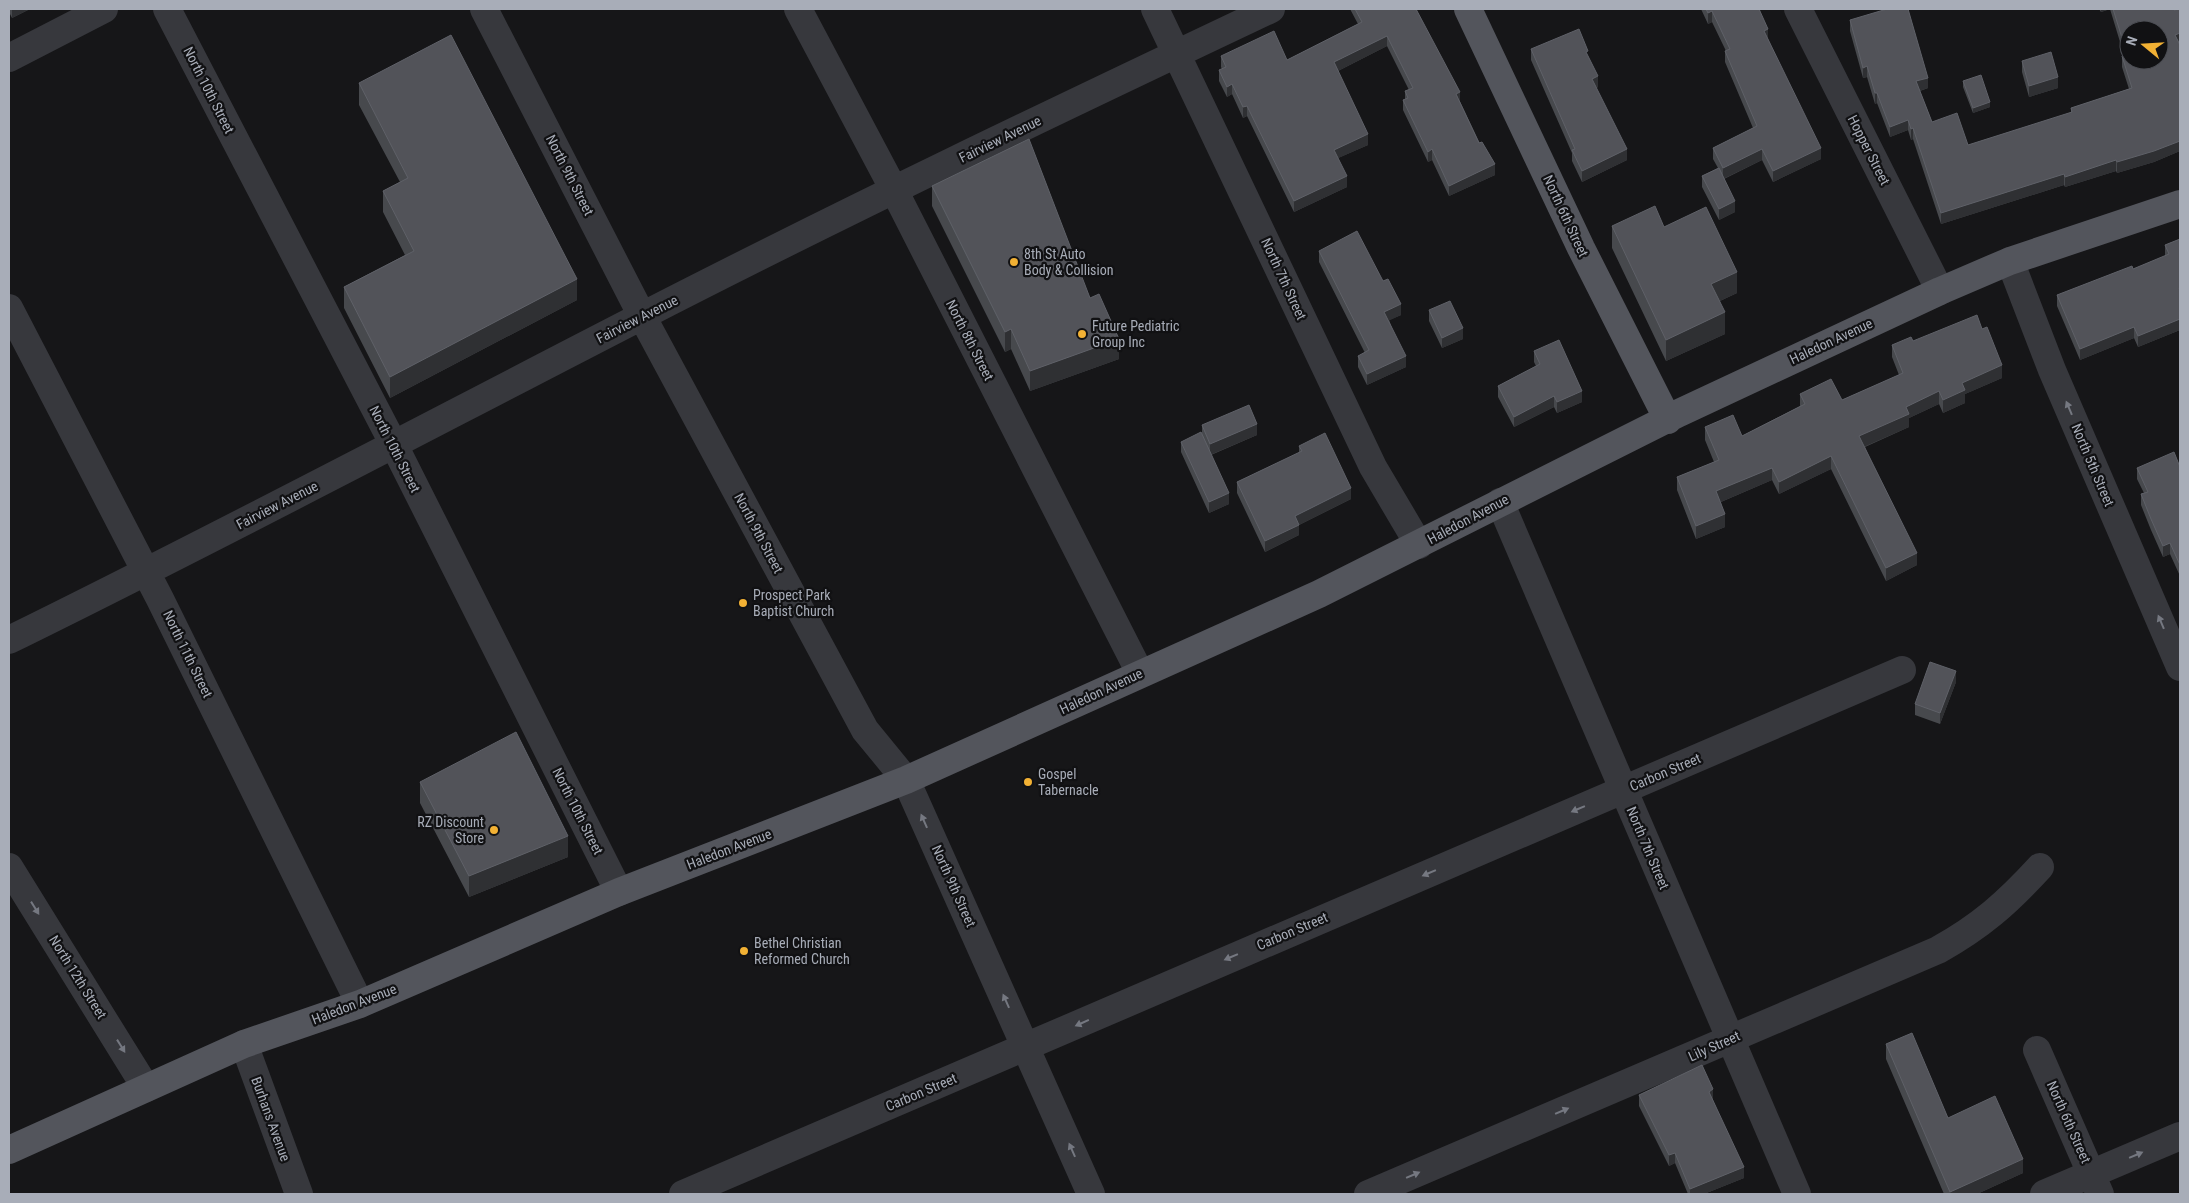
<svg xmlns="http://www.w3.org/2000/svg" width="2189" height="1203" font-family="'Roboto Condensed',sans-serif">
	<rect width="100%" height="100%" fill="#161618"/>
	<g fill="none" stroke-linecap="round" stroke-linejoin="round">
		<!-- minor -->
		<path stroke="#37383d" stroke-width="28" d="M167,9l227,436 225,447
			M484,9l158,307 223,414 41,50 185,414
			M798,9l96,181 246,483
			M1155,9l218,458 46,78
			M1798,9l142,282
			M9,58l95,-49
			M2010,261l42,109 128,297
			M9,308l151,291 200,405
			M1500,502l297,692
			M9,640c212,-104 421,-215 631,-323 208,-107 420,-208 631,-308
			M9,867l137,221
			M244,1044l55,150
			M2037,1050l63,144
			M683,1194l1219,-524
			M1368,1194l570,-244c43,-24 69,-47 102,-83
			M2044,1194l136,-58"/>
		<!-- major -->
		<path stroke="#53555c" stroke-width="28" d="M1468,9l113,239 87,172
			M9,1150l235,-106 116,-40 259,-112 287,-112 413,-186 360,-181 261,-122 70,-30 170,-57"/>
	</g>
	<!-- wall -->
	<path fill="#47494d" d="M9,9h21l-18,9 -3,-6z
		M1350,9h66l79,166 -46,21 -17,-36 -4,2 -25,-52v-10l2,-1v-8l4,-1 -22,-44 -49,25 30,74 -30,13 9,29 -53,25 -47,-96 -4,2 -11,-24 -5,3 -8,-16v-11l3,-1 -1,-2v-11l66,4 71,-36z
		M1701,9h58l9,30 53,120 -48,23 -11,-22 -38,19 11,33 -16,8 -17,-33v-11l16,-8 -5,-9v-11l40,-20 -28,-66v-11h1l-14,-29 -4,2z
		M2099,9h74l7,36v106l-26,11 -37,11 -1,-2 -51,16 -1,-2 -123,39 -28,-85 -2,1 -3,-10 -18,7 -13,-34 -2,1 -8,-27 -4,1 -13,-47v-11l78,68 -8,3 12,31 36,23 103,-32v-5l58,-19 -7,-22v-11l2,-1 -14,-46 -9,3z
		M1531,49l57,7 10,31 -2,1 31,72 -45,22 -10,-21v-8l-41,-93z
		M2022,61l36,27 -29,9 -7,-25z
		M1963,81l27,26 -17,6 -10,-26z
		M359,83l218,217 -187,98 -46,-90v-21l61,-32 -22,-43v-21l17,-9 -41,-77z
		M932,186l158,112 29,61 -89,32 -19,-42 -6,3 -73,-146z
		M1612,226l52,1 73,66 -17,8 5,33 -59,27 -54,-113z
		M2180,239v91l-42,17 -4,-9 -54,22 -23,-54v-11l76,-26 32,-13v-11z
		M1319,251l82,64 -12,5 17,47 -39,18 -9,-18v-11l7,-3 -46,-91z
		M1429,310l34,29 -21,9 -13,-27z
		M1913,341l89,37 -37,16v9l-22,10 -4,-9 -30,14v9l-44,20 52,118 -31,16 -55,-112 -52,25 -7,-14 -51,22 4,25 -29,12 -19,-49v-13l37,-15 -9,-22v-13l37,9 58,-30v-12l42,6 57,-25 -7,-18v-12z
		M1534,351l48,51 -25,11 -3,-6 -40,20 -16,-30v-11l38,-20 -2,-4z
		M1202,425l55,10 -46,20 18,49 -20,9 -28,-61v-10l21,-8z
		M1299,446l52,53 -52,26v10l-34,17 -28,-59v-11l62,-29z
		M2180,467v109l-10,-22 -7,3 -12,-27 -10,-25v-11l3,-1 -7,-14v-11z
		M1956,682l-16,42 -25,-9v-11z
		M420,782l148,75 -99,40 -49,-94z
		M1886,1044l62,74 75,55 -46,21h-33l-58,-135z
		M1639,1095l74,5 31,78 -40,16h-16l-13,-31 -6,3 -30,-60z"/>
	<!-- shaded-wall -->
	<path fill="#2f3033" d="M12,9h18l-18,9z
		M2101,9h9l-9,3z
		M1712,11v11l-4,2v-11z
		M1768,29v11l-4,-9z
		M2180,33v11l-5,-9z
		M1387,36v10l-53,27v-11z
		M1867,66v11l-4,1v-10z
		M1598,76v11l-6,3v-11z
		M2058,77v11l-29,9v-11z
		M1928,78v10l-12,4v-11z
		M1232,84v10l-5,3v-10z
		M1460,92v10l-4,-8z
		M1875,93h2v10l-2,1z
		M1990,102v5l-17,6v-5z
		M1247,106v10l-4,2v-11z
		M1908,120v10l-18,7v-10z
		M1913,128v11l-2,1v-11z
		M1368,134v11l-34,15v-10z
		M2180,141v10l-26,11 -37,11v-11z
		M1821,148v11l-48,23v-11z
		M1432,149v11l-4,2v-10z
		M1627,149v11l-45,22v-11z
		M1762,149v11l-39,19v-11z
		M2116,160v11l-51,16v-10z
		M1495,164v11l-46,21v-10z
		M2064,174v11l-123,39v-11z
		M1347,176v11l-53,25v-11z
		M1735,201v11l-16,8v-11z
		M1737,272v21l-26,12v-21z
		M577,279v21l-187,98v-21z
		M1401,304v11l-17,8v-11z
		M1725,312v22l-59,27v-21z
		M2180,319v11l-42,17v-11z
		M2134,327v11l-54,22v-11z
		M1463,328v11l-21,9v-10z
		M1011,329v20l-6,3v-20z
		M1119,339v20l-89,32v-20z
		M1406,356v11l-39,18v-11z
		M2002,365v13l-37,16v9l-22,10v-13l19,-17z
		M1582,391v11l-25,11v-11z
		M1939,391v13l-30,14v9l-50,22v-13l47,-29z
		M1554,396v11l-40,20v-10z
		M1257,424v11l-47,20v-11z
		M1831,456v13l-52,25v-12z
		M1772,468v12l-56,24v-13z
		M1351,488v11l-52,26v10l-34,17v-11l30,-25z
		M1229,493v11l-20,9v-11z
		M1725,514v13l-29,12v-13z
		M2170,543v11l-7,3v-11z
		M1917,553v12l-31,16v-13z
		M1956,671v11l-16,42v-11z
		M568,836v21l-99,40v-21z
		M1713,1089v11l-4,3v-11z
		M1675,1153v10l-6,3v-11z
		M2023,1159v14l-46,21h-27v-2z
		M1744,1167v11l-40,16h-14v-5z"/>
	<!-- building -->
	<path fill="#525359" stroke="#5f6168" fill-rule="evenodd" d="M1355,9h61l44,83 -4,2 23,49 3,-1 13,22 -46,22 -17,-37 -4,3 -25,-52 5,-2 -3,-7 8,-3 -26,-52 -53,26 34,72 -34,16 13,26 -53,25 -47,-95 -4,1 -11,-23 -5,3 -8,-17 7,-3 -5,-11 53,-25 13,29 75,-38z
		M1706,9h53l9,20 -4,2 57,117 -48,23 -11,-22 -39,19 -10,-20 44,-22 -32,-75 5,-2 -18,-38 -4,2z
		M1887,9h21l20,69 -12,3 16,41 25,-9 11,32 104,-33 -1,-4 61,-20 -10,-32 5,-2 -14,-45h60l1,1 6,-1v24l-5,2 5,10v96l-26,10 -37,11 -1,-2 -51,17 -1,-3 -123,39 -28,-85 -2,1 -3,-9 -18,7 -13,-34h-2l-8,-27 -4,2 -13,-48zM2129,30h30v30h-30z
		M1579,29l9,22 -2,1 12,24 -6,3 35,70 -45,22 -10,-21 3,-1 -44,-100z
		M451,35l126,244 -187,98 -46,-90 70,-36 -31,-60 25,-13 -49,-95z
		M2051,52l7,25 -29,9 -7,-25z
		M1981,75l9,27 -17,6 -10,-27z
		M1029,139l61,159 9,-4 20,45 -89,32 -19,-42 -6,3 -73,-146z
		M1719,168l16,33 -16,8 -17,-33z
		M1655,206l9,21 42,-20 31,65 -26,12 14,28 -59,28 -54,-114z
		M1357,231l26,50 5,-2 13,25 -17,8 22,44 -39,18 -9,-18 11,-6 -50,-99z
		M2180,239v49h-1l1,2v29l-42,17 -4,-9 -54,22 -23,-54 75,-29 1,3 36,-15 -4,-9z
		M1450,301l13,27 -21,10 -13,-28z
		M1977,315l5,14 5,-2 15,38 -40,18 3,7 -22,10 -4,-9 -33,16 3,7 -50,22 58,117 -31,15 -55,-112 -52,26 -7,-14 -56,23 9,23 -29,12 -19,-49 42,-17 -14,-33 28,-12 9,21 63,-32 -5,-10 31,-15 11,21 61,-27 -11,-28 19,-8 2,4z
		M1559,340l23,51 -25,11 -3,-6 -40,21 -16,-31 42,-22 -6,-13z
		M1249,405l8,19 -47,20 -8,-19z
		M1201,432l28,61 -20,9 -28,-60z
		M1325,433l26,55 -56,28 4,9 -34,16 -28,-59 65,-31 -3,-5z
		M2174,452l6,15v98l-10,-22 -7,3 -12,-27 -10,-25 7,-2 -11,-24z
		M1930,662l26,9 -16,42 -25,-9z
		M516,732l52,104 -99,40 -49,-94z
		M1912,1033l36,85 47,-22 28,63 -73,33 -64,-148z
		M1702,1065l11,24 -4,3 35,75 -54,22 -15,-36 -6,2 -30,-60z"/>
	<!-- one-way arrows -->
	<defs><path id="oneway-solid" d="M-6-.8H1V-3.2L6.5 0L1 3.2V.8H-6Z" transform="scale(1.25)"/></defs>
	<g fill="#757881">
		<use href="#oneway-solid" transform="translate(2069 408) rotate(-113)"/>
		<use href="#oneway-solid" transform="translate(2161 622) rotate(-113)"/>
		<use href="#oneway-solid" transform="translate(1578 809) rotate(157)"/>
		<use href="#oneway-solid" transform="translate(924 821) rotate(-114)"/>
		<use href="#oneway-solid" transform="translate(1429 873) rotate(157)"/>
		<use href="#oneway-solid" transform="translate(35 908) rotate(58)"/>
		<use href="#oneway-solid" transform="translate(1231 957) rotate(157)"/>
		<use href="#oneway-solid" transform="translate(1006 1001) rotate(-114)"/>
		<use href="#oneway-solid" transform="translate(1082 1023) rotate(156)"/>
		<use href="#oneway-solid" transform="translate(121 1046) rotate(58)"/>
		<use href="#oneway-solid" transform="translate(1562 1111) rotate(-23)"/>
		<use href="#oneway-solid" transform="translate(1072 1150) rotate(-114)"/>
		<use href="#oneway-solid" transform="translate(2136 1155) rotate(-23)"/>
		<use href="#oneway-solid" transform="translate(1413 1175) rotate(-23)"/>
	</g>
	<!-- markers -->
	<g fill="#f2b134" stroke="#111113" stroke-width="2">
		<circle cx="1014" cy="262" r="5"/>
		<circle cx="1082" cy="334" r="5"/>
		<circle cx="743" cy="603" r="5"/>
		<circle cx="1028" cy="782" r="5"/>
		<circle cx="494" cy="830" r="5"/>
		<circle cx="744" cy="951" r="5"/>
	</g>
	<g text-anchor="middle" stroke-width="4.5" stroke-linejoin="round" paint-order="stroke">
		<!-- street labels -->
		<g font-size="14" fill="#a8adb8" stroke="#111113">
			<text transform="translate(209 90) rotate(63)" y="5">North 10th Street</text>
			<text transform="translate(1000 139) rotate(-26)" y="5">Fairview Avenue</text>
			<text transform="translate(1869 150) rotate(63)" y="5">Hopper Street</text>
			<text transform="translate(570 175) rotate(63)" y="5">North 9th Street</text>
			<text transform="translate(1566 216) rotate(65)" y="5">North 6th Street</text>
			<text transform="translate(1284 279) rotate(65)" y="5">North 7th Street</text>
			<text transform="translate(637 319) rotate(-27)" y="5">Fairview Avenue</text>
			<text transform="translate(970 340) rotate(63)" y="5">North 8th Street</text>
			<text transform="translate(1831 341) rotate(-25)" y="5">Haledon Avenue</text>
			<text transform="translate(395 449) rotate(63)" y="5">North 10th Street</text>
			<text transform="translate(2093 465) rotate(67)" y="5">North 5th Street</text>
			<text transform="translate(277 505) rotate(-27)" y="5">Fairview Avenue</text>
			<text transform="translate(1468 519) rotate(-28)" y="5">Haledon Avenue</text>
			<text transform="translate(759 533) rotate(62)" y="5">North 9th Street</text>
			<text transform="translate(188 654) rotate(64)" y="5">North 11th Street</text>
			<text transform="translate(1101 691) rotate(-25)" y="5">Haledon Avenue</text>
			<text transform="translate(1665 772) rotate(-23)" y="5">Carbon Street</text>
			<text transform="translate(578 811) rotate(63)" y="5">North 10th Street</text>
			<text transform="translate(1648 848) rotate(67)" y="5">North 7th Street</text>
			<text transform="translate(729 849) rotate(-21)" y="5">Haledon Avenue</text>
			<text transform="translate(954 886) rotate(66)" y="5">North 9th Street</text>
			<text transform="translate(1292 931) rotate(-23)" y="5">Carbon Street</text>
			<text transform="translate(78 977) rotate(58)" y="5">North 12th Street</text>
			<text transform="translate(354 1004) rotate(-21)" y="5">Haledon Avenue</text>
			<text transform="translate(1714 1046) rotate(-24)" y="5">Lily Street</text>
			<text transform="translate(921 1092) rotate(-23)" y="5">Carbon Street</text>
			<text transform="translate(271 1119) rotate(70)" y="5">Burhans Avenue</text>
			<text transform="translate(2069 1122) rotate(66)" y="5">North 6th Street</text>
		</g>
		<!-- poi labels -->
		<g font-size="14" fill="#a8adb8" stroke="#111113" text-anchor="start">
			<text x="1024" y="259">8th St Auto<tspan x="1024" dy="16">Body &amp; Collision</tspan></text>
			<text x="1092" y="331">Future Pediatric<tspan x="1092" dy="16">Group Inc</tspan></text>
			<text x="753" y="600">Prospect Park<tspan x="753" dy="16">Baptist Church</tspan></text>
			<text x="1038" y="779">Gospel<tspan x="1038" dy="16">Tabernacle</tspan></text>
			<text x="484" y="827" text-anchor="end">RZ Discount<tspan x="484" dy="16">Store</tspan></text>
			<text x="754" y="948">Bethel Christian<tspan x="754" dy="16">Reformed Church</tspan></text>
		</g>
	</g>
	<!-- border -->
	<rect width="2189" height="1203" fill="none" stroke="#a8adb8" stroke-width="20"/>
	<!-- north arrow -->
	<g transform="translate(2144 45) rotate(288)"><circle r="24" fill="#111113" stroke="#4d4f55"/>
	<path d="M0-4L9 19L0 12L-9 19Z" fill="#f2b134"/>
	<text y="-8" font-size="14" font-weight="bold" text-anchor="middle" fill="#a8adb8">N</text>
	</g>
</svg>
